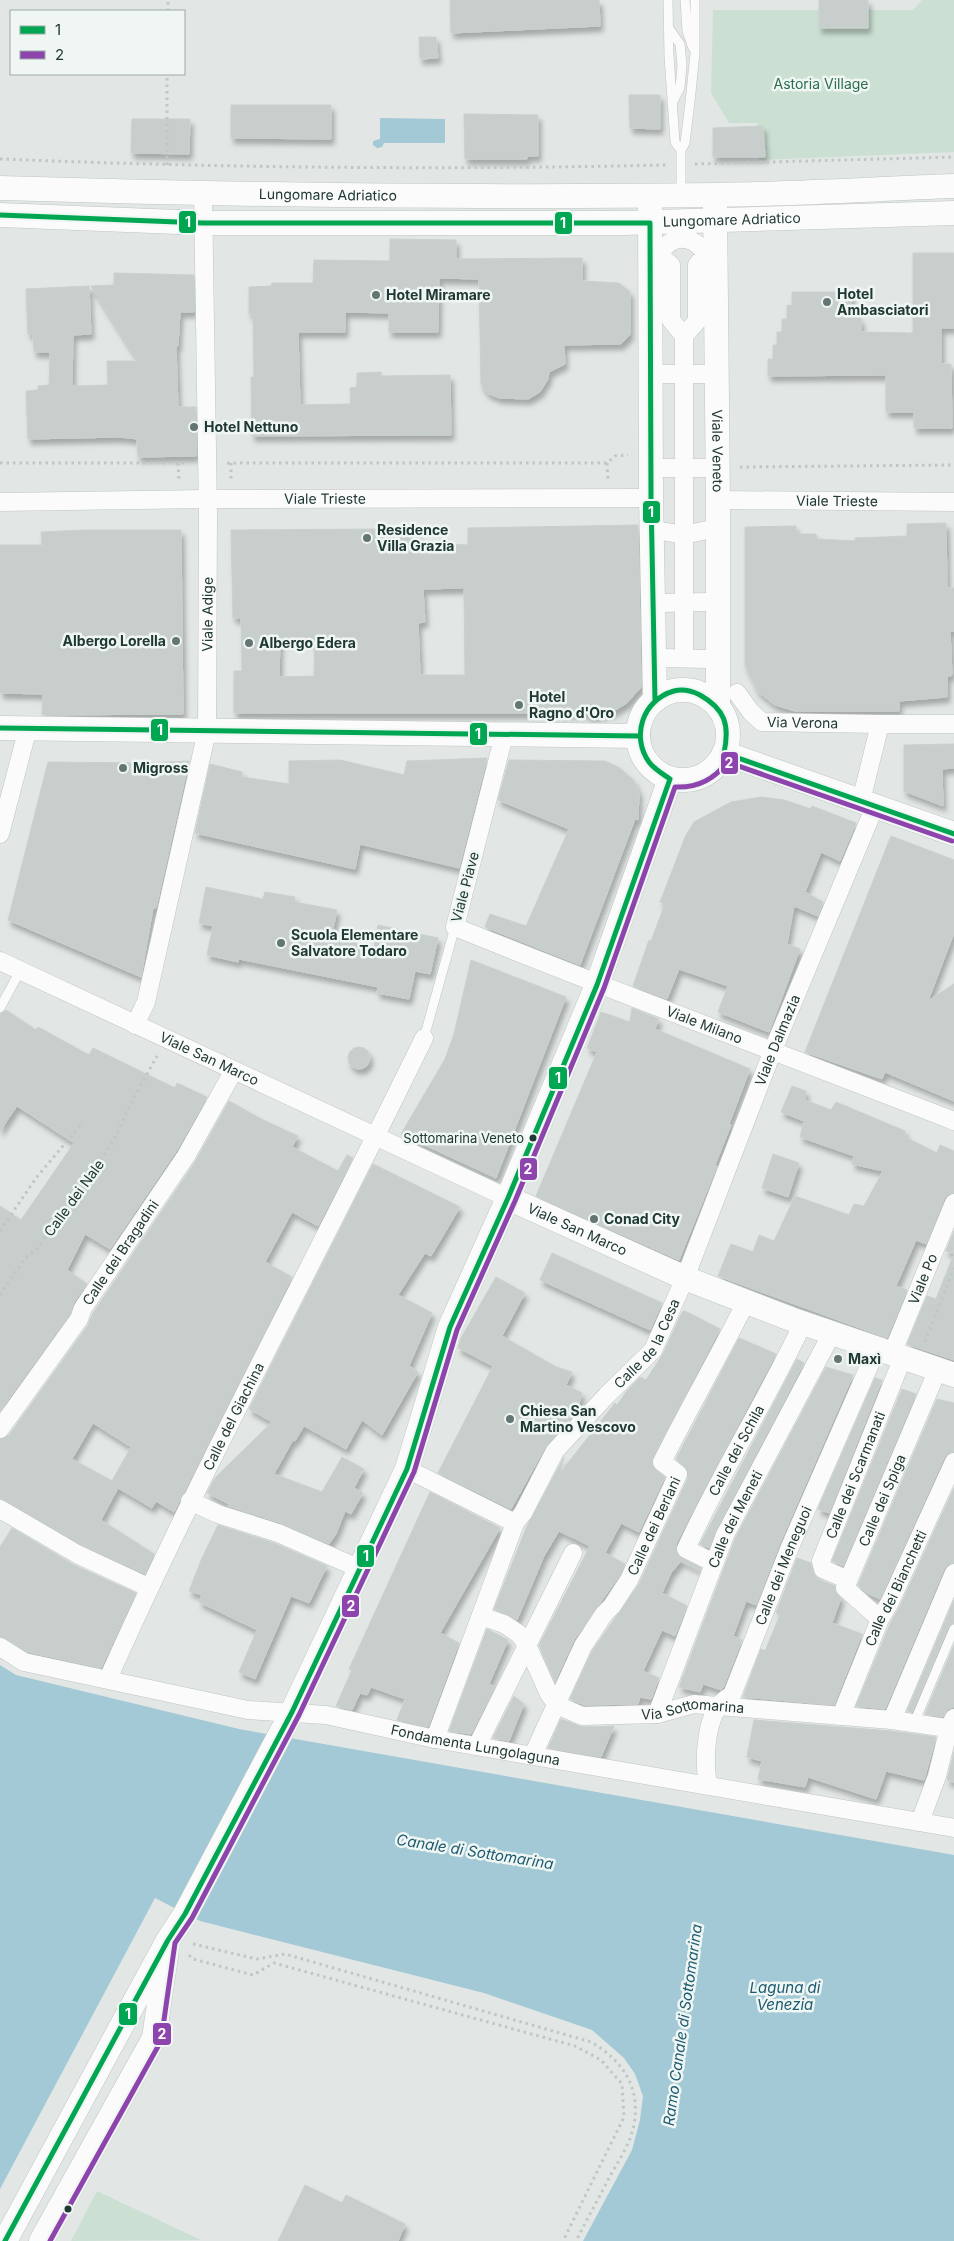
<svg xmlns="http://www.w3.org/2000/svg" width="954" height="2241" font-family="Inter,sans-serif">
	<defs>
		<filter id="shadow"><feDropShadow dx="3" dy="5.5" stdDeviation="2.5" flood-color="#0004"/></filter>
	</defs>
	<rect width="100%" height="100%" fill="#e2e7e5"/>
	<!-- green -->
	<path fill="#cbe0d3" d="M922,0h32v152l-195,8 -2,-37h-28l-18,-30 2,-83h200z
		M97,2191l104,49 -130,1z"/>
	<!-- water -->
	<path fill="#a2c9d5" d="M380,118l65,1v24h-61l-2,4 -5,1 -4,-3v-4l7,-2z
		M0,1665l16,10 223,54 715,126v386h-371l49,-91 8,-30 3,-24 -8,-22 -11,-16 -32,-28 -108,-37 -284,-72 -45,-23 -155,291z"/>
	<!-- building -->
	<path fill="#c8cecc" stroke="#cad0ce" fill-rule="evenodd" filter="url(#shadow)" d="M450,0h149l1,26 -149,7z
		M819,0h49v28h-49z
		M419,37h17l2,21 -18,1z
		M629,95h31v34l-30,-1z
		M231,105h100v34l-100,-1z
		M464,114l74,1v41h-11v3h-62z
		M132,119h58l-1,35 -58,-1z
		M763,126l2,31h-52v-29z
		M390,239l66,1v19l126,-1v23l37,2 11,9v43l-9,9 -57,1 1,19 -16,8 -1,7 -8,13 -12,7 -29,-1 -12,-5 -6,-9 -2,-105 -40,-1 -1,54h-49v-19l-44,-1v20h-47l2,73 51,-1 -1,-16 7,-1v-14l24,-1v4l69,-1 1,60 -199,1 -1,-59h3l-1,-63h-4v-27l22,-1 1,-3h41l1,-23 76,1z
		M913,253h41v75h-13v36h10l1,64h-38v-16h-28v-37l-118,1v-17h5v-14h4v-13h5v-13h5v-14l5,1v-14h59v13h5v13l5,1v13l52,1z
		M114,273l80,2v37h-14l-2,34h-2l2,61h18v49l-58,1 -1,-18 -17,-2 -92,2 -2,-48 12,-1v-4l11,-1 1,-33h-16l-1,-18h-5l-2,-45 63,-3 2,48 -18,1 -1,51 36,-1 -1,-24h31l-47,-75 23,-1z
		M946,523l1,65h7v43h-4l2,44 -5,2v20l-48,4v10h-104l-20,-6 -17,-13 -13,-27v-138l51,-1v8h20l1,5 38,2v-3l52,-2v-12z
		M638,525l3,162 -14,16 -15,9 -23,5 -1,-4h-354v-42h8l-1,-53h-8l-2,-88 147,-1v5l39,-1 1,9 50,3v-17zM464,588l1,87h-45l-2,-52 7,-1 -2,-33zM280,641h35l-1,35 -35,1z
		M84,530h97l2,184 -141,1 1,-21 -43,-1v-148h42l-1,-13z
		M954,744v24l-12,1 1,37 -39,-15v-46z
		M487,758l-28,110 -99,-24 -5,25 -160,-36 15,-69 32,8v5l47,7v-23l51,-1 64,15 3,-14z
		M509,760l96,1 15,7 14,13 5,12 -1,27 -3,-1 -55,146 -95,-38 5,-13 36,12 43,-97 -71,-29z
		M189,761l-33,147h-3l-12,69 -133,-57 40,-158 98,1z
		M761,797l23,3 27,9 1,-3 44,17 -16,38 -19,-9 -16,40 18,10 -5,14 -24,-10 -7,38 13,5 -31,83 -51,-20 10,-26 -49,-17 -12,30 -34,-13 16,-46 2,1 14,-37 -5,-2 26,-67 8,-13 37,-20z
		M891,836l63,24v73l-26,68 26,-17v117l-69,-29 -3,7 -77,-27z
		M206,887l57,12 2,-7 30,5 -1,5 43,8 -6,28 43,9 4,-22 60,13 -8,36 -15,-3 -6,28 -32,-6 1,-6 -139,-28 -1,3 -31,-7 6,-29 -14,-3z
		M471,960l95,37 -70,181 -95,-44 44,-75 9,-25z
		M632,1008l27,11 -4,10 95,40 -21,55 2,1 -16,40 2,1 -2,5 -36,89 -143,-64 61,-144 -10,-4 14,-36 29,10z
		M6,1010l30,20 2,-3 51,28 4,-7 82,40 2,-5 30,14 -30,53 -67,99 -25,-15 -18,36 20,14 -13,18 -4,12 -70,97v-205l21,14 53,-77 -57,-37 -17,25v-117z
		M348 1058a11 11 0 1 1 22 0a11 11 0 1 1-22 0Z
		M792,1086l14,5 -1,9 26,10 5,-8 69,29v6l32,16 3,-8 14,6v42l-6,1 -4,5 -18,45 -10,-4 -20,46 11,4 -20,48 -169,-62 13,-32 22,8 6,-17 15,6 21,-45 54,19 5,-11 10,2 19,-35 -31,-7 2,-8 -54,-19 4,-16 -23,-9z
		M229,1101l34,19 35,16 -6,11 46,24 9,-16 6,3 -35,68 -26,-14 -27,50 27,15 -118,235 -18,-11 -4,7 -34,-20 -17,32 53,34 -9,20 -63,-29 -82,-47v-59l9,-4 79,-110 5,-12 102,-151zM93,1423l38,24 -19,34 -40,-22z
		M773,1154l26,9 -11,34 -26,-9z
		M373,1164l87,43 -29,49 -6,-3 -27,42 34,18 -23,53 9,6 -36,63 -20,-15 -16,29 -42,-23 -9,15 -2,-1 -19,34 48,18 20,-35 22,12 -10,19 9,5 -12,21 -6,-3 -9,23 -7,10 -48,-21 -53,-17 1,-2 -22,-11 8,-15 57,-56 -23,-13z
		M954,1231v23l-8,-3z
		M552,1253l110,50 -12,27 -110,-50z
		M953,1256h1v104l-47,-16 20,-48 9,3z
		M496,1277l29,16 -23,43 54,31 16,5 -6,13 16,8 -5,19 -31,34 -35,63 -73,-36 55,-107 -35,-18 3,-10z
		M685,1311l35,18 -67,128v10l12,10 -26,55 -18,-9 -16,30 20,11 -5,11 -46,65 -19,41 -16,-36 51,-99 -31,-15 -15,25 -27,64 -23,-11 33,-83 37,-69 -4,16 55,-70 2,2 9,-13 14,-15 6,3 17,-26 19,-42z
		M739,1338l37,16 -71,133 -29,57 1,11 24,13 -1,2 -19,-9 -10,12 -9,20 25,13 -12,30 -13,-6 -19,41 16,7 -8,21 -11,-2 -2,7 -54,1 -14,-6 22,-48 47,-67 49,-106 -1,-9 -11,-10z
		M797,1359l7,4 -88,167 -7,18 -9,-4z
		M826,1367l27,8 -73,168 -24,62 -10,-4 -13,35 9,4 -19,48 -2,2 -18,-6 -3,8 -21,-5 56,-148z
		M875,1378l7,2 -53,133 -11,-4z
		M902,1389l14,5 -73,172 -11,-5z
		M937,1399l17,4v49l-6,1 -4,5 -64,141 -13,-6 -9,-8z
		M954,1488v75l-6,1 -4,5 -59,140 -29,-3 34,-82 10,-18z
		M430,1492l70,36 -60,105 19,10 -31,84 -31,-7 8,-21 -34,-12 -4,8 -7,-2 -8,17 -16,-4 16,-36 -3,-1z
		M218,1525l56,18 53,23 -18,37 -18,-7 -36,83 -16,-7 18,-42 -58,-28 3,-7 -13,-4 13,-33z
		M12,1528l60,36 64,29 -35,75 -73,-16 -28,-16v-89z
		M797,1558l14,5 2,9 5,7 17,7v5l6,7 -9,25 30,11 -28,71 -91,-8 18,-48 4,2 15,-36 -4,-2z
		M954,1600v23l-6,4 -36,85 -5,-1z
		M487,1629l21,11 -19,44 6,3 -24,47 -22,-3z
		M954,1645v62l-6,2 -5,8 -18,-3z
		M514,1696l10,8 -15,37 -16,-3z
		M561,1719l21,8 32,-1 -13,31 -53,-9z
		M754,1720l137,11 45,6 -12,43 -38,-9 -10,28 -68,-22 -3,10 -47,-8 4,-18 -15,-4z
		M954,1752v30l-7,-2z
		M305,2185l37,18 4,-8 59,29 -7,17h-120z"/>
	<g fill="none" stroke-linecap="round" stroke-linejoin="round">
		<!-- lane casing -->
		<g stroke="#bfc4c2" stroke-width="10">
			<path id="lane" d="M668,0l1,56 6,86 6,8
				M685,0l2,31 6,17
				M668,27l12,17 2,21 -2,23 -8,15
				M681,195v-45l4,-7 5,-41 5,-49v-53
				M0,1008l20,-37
				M424,1038l31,-111
				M914,1723l40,-94"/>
		</g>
		<!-- street casing -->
		<g stroke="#bfc4c2" stroke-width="19">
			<g id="street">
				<path d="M684,336l-13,-16v-55l-12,-10c13,-22 33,-21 47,-1l-9,11v56l-13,15v322"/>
				<path d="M659,374h48"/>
				<path d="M661,468h47"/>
				<path id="s1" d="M718,500l236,2"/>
				<path id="s2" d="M0,502l207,-3 444,-1"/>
				<path d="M661,531l23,4 23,-5"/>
				<path d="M661,603l47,-1"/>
				<path d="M661,658l47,1"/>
				<path id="s3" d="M737,693l14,19 11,10 118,2"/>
				<path id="s4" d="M504,735l-49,192c165,67 333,129 499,194"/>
				<path d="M861,801l19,-77h74"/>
				<path d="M0,834l28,-106"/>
				<path id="s5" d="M0,961l508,237"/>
				<path id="s6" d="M135,1025l11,-23 61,-271 1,-216 -5,-321"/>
				<path id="s7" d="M892,1354l62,-151"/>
				<path id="s8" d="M0,1429l79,-110 4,-11 103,-152 47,-84"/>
				<path id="s9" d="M407,1469l108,54 8,-10 32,-62 52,-56 46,-45 32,-72 88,-228 102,-244"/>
				<path d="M190,1501l28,13 60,19 80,35"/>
				<path d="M0,1509l77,45 71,33"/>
				<path id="s10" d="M714,1563l-28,-14c35,-77 81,-149 117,-226"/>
				<path id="s11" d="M848,1580l-25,-11 -2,-8 82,-204"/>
				<path id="s12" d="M481,1616l23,8 15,10 8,11 22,49 8,11 25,11 75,-2 37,-10 198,16 62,9"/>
				<path id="s13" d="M880,1619l-35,-31 93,-219"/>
				<path id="s14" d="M0,1647l24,15 224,48 78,5 109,24 519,89"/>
				<path id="s15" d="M108,1679c97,-218 212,-427 316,-641"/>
				<path id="s16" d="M657,1714l68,-179 107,-202"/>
				<path id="s17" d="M841,1716l39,-97 10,-17 64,-140"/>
				<path d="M892,1720l62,-147"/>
				<path d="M435,1739l80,-216"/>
				<path d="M477,1746l96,-193"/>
				<path id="s18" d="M533,1755l50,-109 21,-32 8,-8 17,-26 49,-106 -16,-12c27,-54 57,-106 84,-160"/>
				<path id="s19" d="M708,1785c-4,-22 -3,-57 9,-77 4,-6 10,-10 15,-13l58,-148 87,-199"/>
				<path d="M920,1822l17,-46 12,-48 5,-10"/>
			</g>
		</g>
		<!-- secondary casing -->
		<g stroke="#bdc5c2" stroke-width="25">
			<g id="secondary">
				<path id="s20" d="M0,188c238,7 476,10 714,7 80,-1 160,-6 240,-9"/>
				<path id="s21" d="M715,206l3,294v207"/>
				<path d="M650,207l1,291 4,202"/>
				<path id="s22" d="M0,215l203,8h421l330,-10"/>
				<circle cx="683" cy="735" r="45"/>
				<path d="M0,728l638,8"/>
				<path d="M724,753l230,81"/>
				<path id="s23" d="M508,1198l177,80 106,41 163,56"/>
				<path d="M5,2241l163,-301 17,-26 107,-202 115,-243 43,-142 58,-129 89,-213 73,-206"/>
				<path d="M41,2241l113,-203 12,-82"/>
			</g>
		</g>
		<!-- path -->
		<path stroke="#bfc7c6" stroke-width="3" stroke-dasharray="2.5 4" stroke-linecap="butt" d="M168,11v-11
			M0,159c222,9 445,11 667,6
			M695,164l259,-7
			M167,165v-91
			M0,463h187
			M178,463l1,18
			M227,463h380l8,-7 13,-1
			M231,463v17
			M607,463l1,17
			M740,467l214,-2
			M0,1231l36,-53 47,-56
			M0,1295l25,-37 12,-9 22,-33 19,-20 36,-56 16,-35 27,-49
			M925,1342l29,-74
			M193,1944l64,15 28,-5 306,88c31,18 50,45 43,82 -3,19 -15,36 -24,52 -11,22 -23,43 -34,65
			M189,1955l4,4 60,16 21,-12 301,83 26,14 21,24 2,33 -61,124"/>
		<!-- lane -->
		<use href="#lane" stroke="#fbfbfb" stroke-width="9"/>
		<!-- street -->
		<use href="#street" stroke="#fbfbfb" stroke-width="18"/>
		<!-- secondary -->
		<use href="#secondary" stroke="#fbfbfb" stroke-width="24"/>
		<!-- bus-1 casing -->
		<g stroke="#eff6f3" stroke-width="9">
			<path id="bus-1" d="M0,215l203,8h447l1,275 4,202
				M0,728l638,8
				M5,2241l163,-301 17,-26 107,-202 115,-243 43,-142 58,-129 89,-213 73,-206c-7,-5 -16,-10 -21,-17 -18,-25 -7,-62 25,-71 8,-2 18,0 26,4 25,14 30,30 24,58l230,81"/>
		</g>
		<!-- bus-2 casing -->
		<g stroke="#eff6f3" stroke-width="9">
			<path id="bus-2" d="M50,2241l111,-200 14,-98 17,-25 107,-203 115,-243 43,-142 58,-129 89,-213 71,-201c22,1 39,-7 52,-25l225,79"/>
		</g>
		<!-- bus-1 -->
		<use href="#bus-1" stroke="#00a651" stroke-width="5"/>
		<!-- bus-2 -->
		<use href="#bus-2" stroke="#8e44ad" stroke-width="5"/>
	</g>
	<!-- markers -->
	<g fill="#647673" stroke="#eff6f3" stroke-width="2">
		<circle cx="376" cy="295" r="5"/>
		<circle cx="827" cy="302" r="5"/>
		<circle cx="194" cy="427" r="5"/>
		<circle cx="367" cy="538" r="5"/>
		<circle cx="176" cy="641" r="5"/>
		<circle cx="249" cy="643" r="5"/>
		<circle cx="519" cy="705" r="5"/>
		<circle cx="123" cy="768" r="5"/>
		<circle cx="281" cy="943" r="5"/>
		<circle cx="594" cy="1219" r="5"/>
		<circle cx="838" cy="1359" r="5"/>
		<circle cx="510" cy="1419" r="5"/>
	</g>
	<g fill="#203935" stroke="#eff6f3" stroke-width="2">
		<circle cx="533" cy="1138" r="4.5"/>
		<circle cx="68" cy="2209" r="4.5"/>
	</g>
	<g text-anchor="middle" stroke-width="5" stroke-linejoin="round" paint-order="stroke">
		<!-- bus labels -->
		<g font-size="13" fill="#203935" stroke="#eff6f3" text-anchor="end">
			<text x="524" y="1143">Sottomarina Veneto</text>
		</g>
		<!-- park labels -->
		<g font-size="14" fill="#2c6e4d" stroke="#eff6f3">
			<text x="821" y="89">Astoria Village</text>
		</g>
		<!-- street labels -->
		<g font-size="14" fill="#203935" stroke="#eff6f3">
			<text dy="5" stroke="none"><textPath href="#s20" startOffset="328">Lungomare Adriatico</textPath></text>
			<text dy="5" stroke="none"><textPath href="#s22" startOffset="732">Lungomare Adriatico</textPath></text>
			<text dy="5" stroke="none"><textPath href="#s21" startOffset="245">Viale Veneto</textPath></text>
			<text dy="5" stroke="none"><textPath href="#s2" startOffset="325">Viale Trieste</textPath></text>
			<text dy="5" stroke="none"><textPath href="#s1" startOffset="119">Viale Trieste</textPath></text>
			<text dy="5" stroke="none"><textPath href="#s6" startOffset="420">Viale Adige</textPath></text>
			<text dy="5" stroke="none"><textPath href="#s3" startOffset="79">Via Verona</textPath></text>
			<text transform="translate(465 887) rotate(-75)" y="5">Viale Piave</text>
			<text dy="5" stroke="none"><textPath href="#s4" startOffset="466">Viale Milano</textPath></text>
			<text dy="5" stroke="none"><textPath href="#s9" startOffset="678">Viale Dalmazia</textPath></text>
			<text dy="5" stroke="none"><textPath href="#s5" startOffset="231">Viale San Marco</textPath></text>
			<text transform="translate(74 1198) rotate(-54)" y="5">Calle dei Nale</text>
			<text dy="5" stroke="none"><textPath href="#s23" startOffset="76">Viale San Marco</textPath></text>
			<text dy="5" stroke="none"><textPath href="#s8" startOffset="214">Calle dei Bragadini</textPath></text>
			<text dy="5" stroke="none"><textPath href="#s7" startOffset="81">Viale Po</textPath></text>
			<text dy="5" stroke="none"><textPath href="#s9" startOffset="346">Calle de la Cesa</textPath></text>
			<text dy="5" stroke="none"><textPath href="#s15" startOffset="291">Calle del Giachina</textPath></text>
			<text dy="5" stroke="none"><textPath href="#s10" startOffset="142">Calle dei Schila</textPath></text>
			<text dy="5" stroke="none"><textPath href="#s11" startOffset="128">Calle dei Scarmanati</textPath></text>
			<text dy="5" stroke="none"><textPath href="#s13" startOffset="142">Calle dei Spiga</textPath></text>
			<text dy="5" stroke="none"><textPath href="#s16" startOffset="210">Calle dei Meneti</textPath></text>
			<text dy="5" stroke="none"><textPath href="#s18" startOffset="260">Calle dei Berlani</textPath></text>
			<text dy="5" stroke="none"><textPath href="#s19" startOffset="238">Calle dei Meneguoi</textPath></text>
			<text dy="5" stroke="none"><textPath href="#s17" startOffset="139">Calle dei Bianchetti</textPath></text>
			<text dy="5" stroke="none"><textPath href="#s12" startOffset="262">Via Sottomarina</textPath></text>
			<text dy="5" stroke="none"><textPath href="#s14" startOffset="488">Fondamenta Lungolaguna</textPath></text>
		</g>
		<!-- poi labels -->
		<g font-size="14" font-weight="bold" fill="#203935" stroke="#eff6f3" text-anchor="start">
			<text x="837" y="299">Hotel<tspan x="837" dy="16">Ambasciatori</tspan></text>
			<text x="386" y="300">Hotel Miramare</text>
			<text x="204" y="432">Hotel Nettuno</text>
			<text x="377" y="535">Residence<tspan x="377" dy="16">Villa Grazia</tspan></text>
			<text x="166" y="646" text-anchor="end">Albergo Lorella</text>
			<text x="259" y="648">Albergo Edera</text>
			<text x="529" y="702">Hotel<tspan x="529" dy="16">Ragno d'Oro</tspan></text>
			<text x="133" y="773">Migross</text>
			<text x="291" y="940">Scuola Elementare<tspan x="291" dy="16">Salvatore Todaro</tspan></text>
			<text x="604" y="1224">Conad City</text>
			<text x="848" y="1364">Maxì</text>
			<text x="520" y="1416">Chiesa San<tspan x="520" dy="16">Martino Vescovo</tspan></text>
		</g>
		<!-- water labels -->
		<g font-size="15" font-style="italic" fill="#1d5b72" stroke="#eff6f3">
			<text transform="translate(475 1852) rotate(9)" y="5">Canale di Sottomarina</text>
			<text x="785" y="1993">Laguna di<tspan x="785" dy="17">Venezia</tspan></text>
			<text transform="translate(683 2025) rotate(-82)" y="5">Ramo Canale di Sottomarina</text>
		</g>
	</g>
	<g stroke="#eff6f3" stroke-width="2">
		<rect x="178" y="210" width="19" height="24" rx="5" fill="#00a651"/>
		<rect x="554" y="211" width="19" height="24" rx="5" fill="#00a651"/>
		<rect x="642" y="500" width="19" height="24" rx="5" fill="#00a651"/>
		<rect x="150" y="718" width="19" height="24" rx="5" fill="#00a651"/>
		<rect x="469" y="722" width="19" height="24" rx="5" fill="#00a651"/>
		<rect x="720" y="751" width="19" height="24" rx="5" fill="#8e44ad"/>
		<rect x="548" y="1066" width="20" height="24" rx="5" fill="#00a651"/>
		<rect x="519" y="1157" width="19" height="24" rx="5" fill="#8e44ad"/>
		<rect x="356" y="1544" width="19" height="24" rx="5" fill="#00a651"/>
		<rect x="341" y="1594" width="19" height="24" rx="5" fill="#8e44ad"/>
		<rect x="118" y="2002" width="20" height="24" rx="5" fill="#00a651"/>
		<rect x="152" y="2022" width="20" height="24" rx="5" fill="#8e44ad"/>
	</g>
	<g font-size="14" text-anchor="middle" font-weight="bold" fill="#fff">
		<text x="188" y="227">1</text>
		<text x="563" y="228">1</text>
		<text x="651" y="517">1</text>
		<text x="160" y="735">1</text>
		<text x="478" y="739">1</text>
		<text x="729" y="768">2</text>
		<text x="558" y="1083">1</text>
		<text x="528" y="1174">2</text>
		<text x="366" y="1561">1</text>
		<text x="351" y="1611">2</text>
		<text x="128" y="2019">1</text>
		<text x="162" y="2039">2</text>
	</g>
	<!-- legend -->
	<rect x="10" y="10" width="175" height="65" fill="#eff6f3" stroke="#9caaa7"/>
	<rect x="20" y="26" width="25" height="8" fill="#00a651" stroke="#9caaa7"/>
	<text x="55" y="35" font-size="15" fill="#203935">1</text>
	<rect x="20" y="51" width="25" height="8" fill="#8e44ad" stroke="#9caaa7"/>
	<text x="55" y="60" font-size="15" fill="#203935">2</text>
</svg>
